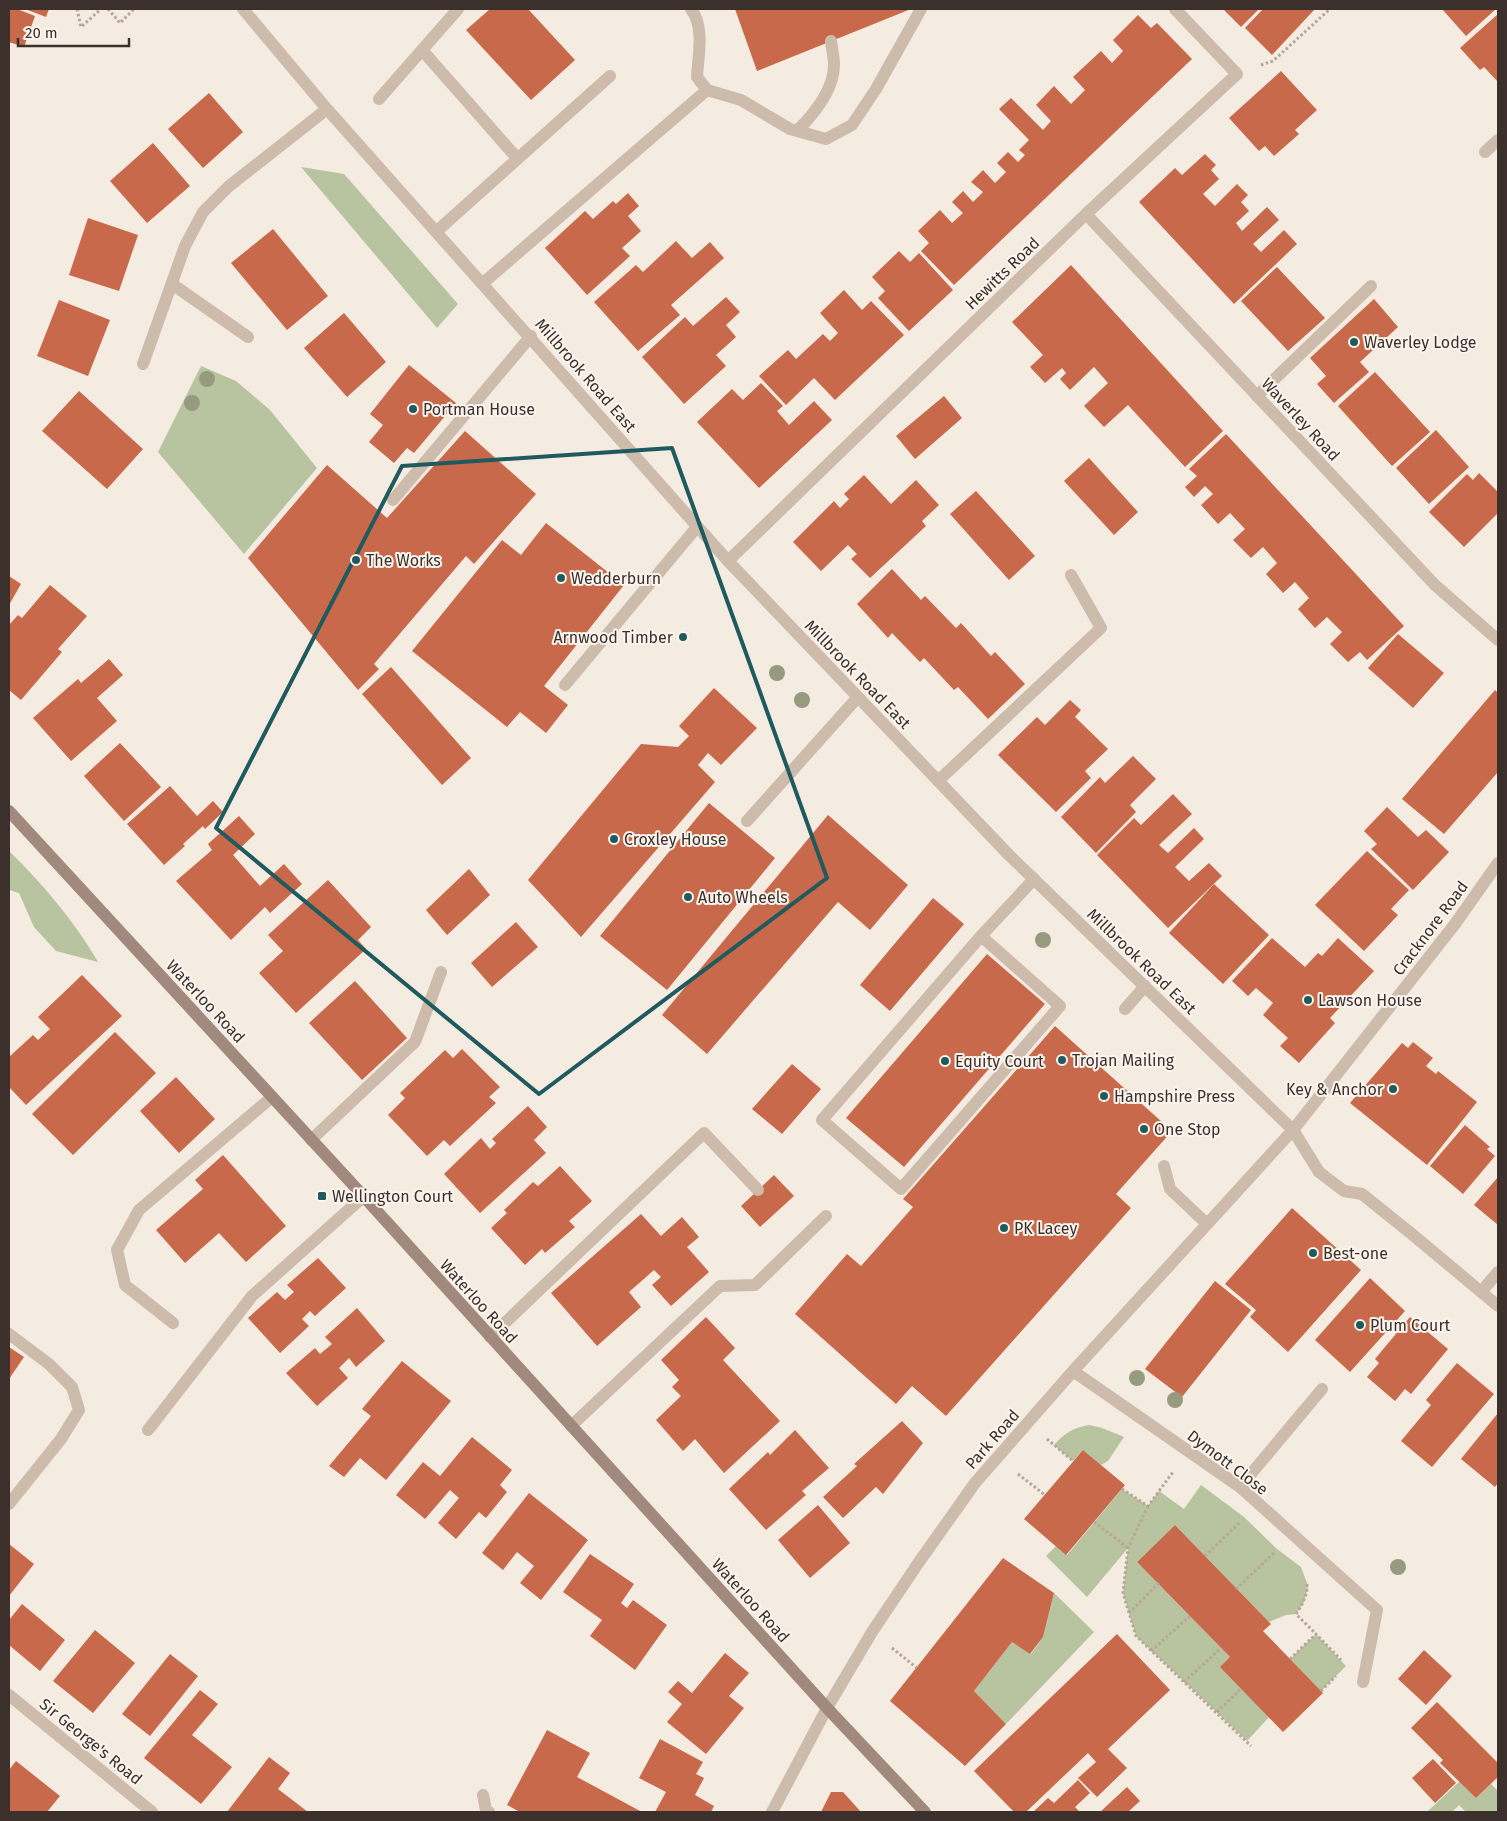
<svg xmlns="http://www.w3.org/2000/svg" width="1507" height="1821" font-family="'Fira Sans',sans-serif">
	<rect width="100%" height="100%" fill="#f4ebe1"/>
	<!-- green -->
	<path fill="#b8c4a0" d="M301,167l43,7 114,130 -21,24z
		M201,366l35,15 34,29 47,58 -73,86 -86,-102z
		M9,851c34,33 66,71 89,111l-42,-11 -22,-24 -15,-34 -10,-3z
		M1089,1425l13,3 22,9 -16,24 -7,4 -18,-15 -10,11 -19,-16c11,-12 18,-17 35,-20z
		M1201,1485l43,32 33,32 24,18 7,19 -4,16 -8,12 -10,1 -17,7 -94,-97 -38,37 93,95 39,60 -22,24 -111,-105 -13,-43 5,-45 -41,49 -41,-41 10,-10 11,9 55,-66 26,17 11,-15 25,18z
		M1054,1593l40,39 -88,92 -32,-33 38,-49 19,12 12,-17z
		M1316,1634l30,32 -25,25 -31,-32z
		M1460,1781l16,17 15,-14 7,7v21h-32l-7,-7 -7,7h-25z"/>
	<!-- building -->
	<path fill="#c8694b" d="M9,9h8l18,7 -11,31 -15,-5z
		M25,9h24l-3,8z
		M490,9h38l47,51 -44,40 -65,-70z
		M735,9h176l-154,62z
		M1223,9h36l-18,18z
		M1263,9h52l-43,46 -27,-27z
		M1442,9h54l-30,27z
		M1498,14v68l-14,-15 -4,3 -20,-22z
		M1138,15l13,13 6,-5 35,36 -238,226 -33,-34 8,-8 -11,-12 22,-21 12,13 11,-10 -11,-11 11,-11 10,11 10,-10 -12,-10 12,-12 12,13 11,-11 -9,-9 11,-11 10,10 7,-7 -6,-5 10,-10 -30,-31 12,-11 32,32 8,-9 -15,-16 18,-19 17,18 14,-14 -12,-13 28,-26 11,12 11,-12 -10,-11z
		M1281,71l36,39 -22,20 4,4 -25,22 -9,-10 -6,5 -30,-33z
		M209,93l34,39 -40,36 -35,-39z
		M153,143l37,43 -43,37 -37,-42z
		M1205,154l11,11 -5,5 8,9 -16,15 12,12 22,-22 11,11 -7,7 8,9 -13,12 6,8 25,-24 12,13 -26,24 8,8 23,-22 13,14 -63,60 -95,-102 36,-34 7,7z
		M628,193l11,13 -11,10 13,15 -19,17 8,8 -43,39 -42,-47 40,-37 8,8 20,-18 3,3z
		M88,218l50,17 -19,56 -50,-16z
		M273,229l55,67 -41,34 -56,-67z
		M676,241l16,17 18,-16 14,16 -53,47 9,10 -42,36 -44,-49 42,-37 7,7z
		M899,251l11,11 9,-9 34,37 -44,41 -31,-33 7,-7 -13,-14z
		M1071,265l152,166 -38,36 -57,-62 -24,22 -20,-21 24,-23 -14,-16 -24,23 -10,-11 6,-6 -4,-5 -17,15 -15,-16 13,-12 -31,-33z
		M1277,267l48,51 -37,33 -47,-50z
		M844,290l18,20 9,-9 33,34 -69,65 -21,-22 -28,27 -27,-29 29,-26 8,9 27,-25 7,7 8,-8 -18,-20z
		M726,297l14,15 -14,13 10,12 -20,18 10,11 -42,38 -42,-47 43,-40 8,9z
		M1374,299l24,28 -38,35 9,10 -35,31 -17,-19 9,-8 -16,-18z
		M59,300l51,20 -22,56 -51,-20z
		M344,313l42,49 -39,35 -43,-49z
		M409,365l47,38 -42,50 -7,-5 -13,15 -25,-21 14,-17 -13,-11z
		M1375,372l55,60 -38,34 -54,-60z
		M761,383l22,23 -6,5 12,14 25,-24 18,19 -73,68 -62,-66 35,-33 11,11z
		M79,391l64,58 -36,40 -65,-58z
		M944,396l18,22 -47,41 -19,-23z
		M1436,430l33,37 -40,37 -33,-36z
		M465,431l71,63 -62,70 -8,-8 -92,108 5,5 -21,21 -110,-132 79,-93 60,53z
		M1226,434l178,192 -37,34 -7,-8 -12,10 -18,-18 12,-12 -15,-15 -12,11 -17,-19 11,-11 -14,-16 -12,11 -17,-19 11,-11 -14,-16 -12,11 -18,-18 12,-11 -15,-16 -12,11 -17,-19 12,-11 -8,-8 -11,11 -9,-10 12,-11 -8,-7z
		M1089,458l49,54 -24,23 -50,-54z
		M1479,473l19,19v21l-34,34 -35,-35 38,-38 6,6z
		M864,475l27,29 25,-24 23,25 -17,16 4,5 -56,52 -19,-19 6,-5 -9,-9 -27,26 -28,-29 41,-41 6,7 9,-9 -5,-5z
		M976,491l59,65 -26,24 -59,-66z
		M546,523l78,62 -80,101 24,19 -22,28 -26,-21 -13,15 -95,-76 90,-111 19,15z
		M892,569l29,31 4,-4 31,32 5,-5 30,33 4,-4 30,32 -37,35 -30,-32 -4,3 -30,-32 -4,4 -28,-29 -4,5 -31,-34z
		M9,576l12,8 -12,21z
		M50,585l37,31 -29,33 4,3 -41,48 -12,-10v-65l9,-10 4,3z
		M1398,634l46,39 -31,35 -45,-40z
		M109,659l14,16 -26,23 20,23 -46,40 -38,-43 45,-39 3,4z
		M391,667l80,91 -29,27 -80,-91z
		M714,688l43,40 -36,37 -13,-12 -10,12 17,17 -134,155 -53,-57 113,-136 37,3 11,-11 -10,-10z
		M1495,690l3,3v79l-54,62 -42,-35z
		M1070,700l11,10 -6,7 33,32 -23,22 6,7 -35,34 -58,-57 39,-38 8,8z
		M120,743l41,44 -37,34 -40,-45z
		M1133,756l23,23 -26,26 6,7 -40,41 -35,-36 39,-40 5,6z
		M170,786l27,30 16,-15 10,11 -18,17 -2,-3 -20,18 2,2 -21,19 -37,-41z
		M1173,794l19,20 -33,31 9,8 26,-25 10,11 -29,28 14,14 20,-18 13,13 -54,52 -71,-73 37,-37 7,7z
		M709,803l66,55 -108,132 -67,-54z
		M1387,807l31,30 8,-7 23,22 -36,38 -42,-41 6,-5 -13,-13z
		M828,815l80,70 -38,45 -32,-28 -131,152 -45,-39z
		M239,816l16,18 -22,21 27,31 24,-22 18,20 -32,29 -5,-6 -34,33 -55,-59 36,-31 -4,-6z
		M1367,851l42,39 -18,19 7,6 -34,36 -49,-46z
		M469,869l21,26 -43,40 -21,-25z
		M328,880l43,47 -13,13 8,9 -70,64 -37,-40 24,-22 -15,-16z
		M1214,884l55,51 -46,49 -54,-51z
		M933,898l31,26 -74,87 -30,-26z
		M516,922l22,25 -46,40 -21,-24z
		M1272,938l33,29 13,-14 4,3 16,-18 36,33 -44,47 5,5 -36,40 -19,-17 8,-8 -25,-23 10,-12 -17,-15 -8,8 -16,-15z
		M987,954l58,50 -141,163 -58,-49z
		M82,975l40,41 -96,89 -17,-18v-30l24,-22 5,5 12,-11 -12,-12z
		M355,981l52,57 -45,42 -53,-57z
		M1055,1026l117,105 -56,63 15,14 -185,208 -34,-30 -16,18 -101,-90 52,-60 14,12 16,-18 36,-41 -10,-8z
		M115,1032l41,41 -83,82 -41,-41z
		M1413,1042l20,16 -7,8 10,8 2,-3 39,31 -50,63 -77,-62 52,-60 6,5z
		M462,1049l38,38 -11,10 7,6 -46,43 -6,-6 -17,16 -39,-41 17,-17 -5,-5 45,-43 8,8z
		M792,1064l29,25 -39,45 -30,-25z
		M176,1077l39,42 -36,34 -39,-42z
		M528,1106l19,21 -13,13 12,13 -66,60 -36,-39 37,-36 9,11 6,-6 -4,-4z
		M1465,1125l25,22 -3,2 8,7 -32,38 -33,-28z
		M223,1155l63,71 -40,36 -27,-29 -34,30 -29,-33 47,-41 -8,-9z
		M560,1166l32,35 -23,20 6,6 -30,26 -3,-4 -17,16 -34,-37 16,-15 -3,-3 29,-28 5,4z
		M774,1175l20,21 -34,31 -19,-21z
		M1498,1177v48l-24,-20z
		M1292,1208l69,62 -73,82 -38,-35 6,-7 -31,-26z
		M641,1214l20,22 21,-19 17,20 -12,10 22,25 -38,34 -19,-21 9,-8 -7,-7 -25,22 12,15 -44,39 -46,-53z
		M318,1258l28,30 -31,28 -5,-5 -8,8 7,7 -29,27 -32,-35 29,-26 8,8 9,-8 -7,-7z
		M1370,1278l35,33 -55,61 -35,-32z
		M1215,1281l36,29 -69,87 -37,-28z
		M357,1308l28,33 -29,26 -7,-9 -10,10 9,10 -31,28 -31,-33 29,-25 5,6 12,-10 -7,-7z
		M706,1317l29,31 -12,12 57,61 -56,52 -29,-34 -12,12 -27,-31 25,-24 -9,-9 7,-7 -18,-20z
		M1410,1317l38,32 -37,45 -6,-5 -10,12 -28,-24 12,-14 -4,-4z
		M9,1347l15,10 -15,22z
		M402,1361l49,40 -65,79 -26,-22 -16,19 -15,-11 42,-50 -9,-7z
		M1457,1363l37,31 -62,73 -31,-26 30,-36 -5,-5z
		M1498,1413v70l-3,4 -34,-28z
		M902,1421l21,22 -40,51 -7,-7 -33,31 -20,-21 34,-31 -3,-2z
		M795,1430l34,38 -27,23 4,4 -40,35 -37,-41 39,-37 2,3z
		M472,1437l40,33 -12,15 7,7 -21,26 -7,-6 -23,27 -18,-16 21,-25 -9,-8 -25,29 -29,-24 27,-33 17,14z
		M1083,1450l42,35 -59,70 -42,-36z
		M529,1493l59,47 -47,60 -21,-17 14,-17 -17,-14 -14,18 -21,-17z
		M818,1505l32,38 -40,35 -32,-38z
		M1175,1525l94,97 2,2 -8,7 60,62 -40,39 -63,-65 10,-10 -93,-95z
		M9,1544l25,20 -25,32z
		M590,1554l44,30 -13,19 6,5 6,-8 34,25 -32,45 -45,-34 12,-16 -39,-28z
		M1003,1558l51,35 -11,44 -13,17 -18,-12 -38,49 32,33 -41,42 -75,-65z
		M22,1604l43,36 -25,31 -31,-26v-25z
		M95,1630l40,33 -42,50 -40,-32z
		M1117,1634l53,56 -62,59 19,19 -30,29 -19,-19 18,-16 -8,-9 -62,59h-12l-40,-41z
		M1424,1650l28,26 -26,29 -28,-26z
		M725,1653l24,20 -20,23 15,12 -38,46 -39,-32 15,-18 -14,-12 10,-11 14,12z
		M170,1654l28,22 -48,60 -28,-22z
		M200,1690l18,14 -26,31 40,32 -31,37 -57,-46z
		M1437,1702l61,61v14l-22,21 -36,-35 3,-3 -32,-32z
		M547,1730l43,23 -13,24 65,35h-122l-13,-7z
		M660,1739l43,23 -7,12 8,4 -9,17 19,11 -3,6h-56l11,-20 -27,-14z
		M269,1757l21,16 -12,16 30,23h-81z
		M1433,1759l23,24 -21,20 -23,-25z
		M16,1761l44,35 -13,16h-38v-42z
		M1078,1780l12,13 -15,14 5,5h-47l15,-14 6,5z
		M1127,1787l13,14 -12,11h-28z
		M831,1792h12l18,20h-40z"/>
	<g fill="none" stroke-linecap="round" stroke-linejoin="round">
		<!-- path -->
		<path stroke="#b9a596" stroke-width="3" stroke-dasharray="2.5 2.5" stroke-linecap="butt" d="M77,9l4,18 20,-18
			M108,9l12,14 14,-14
			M1261,65l12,-4 57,-52
			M1047,1439l26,22
			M1018,1474l27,21
			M1122,1489l26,17 25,-34
			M1148,1506l-20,42 -5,45 13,43 115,110
			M1094,1522l34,26
			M1205,1556l35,-34
			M1307,1584c1,11 -5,21 -11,30l20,20
			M1236,1589l38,-36
			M1129,1613l30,-30
			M892,1648l25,20
			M1151,1651l39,-35
			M1290,1659l26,-25 25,26
			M1184,1682l37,-34
			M1321,1691l15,-15
			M1217,1712l24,-23"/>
		<!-- lane -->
		<path stroke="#cdbbac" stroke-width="12" d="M422,50l95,108
			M707,90l34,10 49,29 36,10 26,-14 24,-36 45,-80
			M379,99l79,-90
			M797,131c17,-17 37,-42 37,-66 0,-8 -2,-16 -3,-24
			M1485,152l13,-12
			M437,231l173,-155
			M483,283l224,-193 -10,-13c1,-21 8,-50 -6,-68
			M1257,396l114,-110
			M393,500l138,-164
			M565,685l132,-158
			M938,781l163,-153 -30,-53
			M747,821l111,-124
			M981,936l79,70 -159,183 -79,-69 159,-184 53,-57
			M1125,1009l20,-23
			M311,1140l104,-98 26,-70
			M1164,1166l6,23 37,35
			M1481,1292l17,-20
			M173,1323l-48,-38 -8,-35 22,-40 133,-113
			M9,1334l40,30 23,23 7,23 -18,29 -52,65
			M490,1337l214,-204 54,57
			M571,1426l149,-140 35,-1 71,-69
			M148,1430l104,-134 111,-99
			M1240,1487l82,-98
			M483,1795l3,15 3,2"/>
		<!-- street -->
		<path stroke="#cdbbac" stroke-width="12" d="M243,9l84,100 401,452 281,294 284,275 26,42 25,19 18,3 51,41 85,71
			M1086,214l349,371 63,55
			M172,284l76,53
			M143,364l42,-118 18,-34 25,-25 99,-78
			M728,561l358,-347 151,-140 -62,-65
			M1073,1371l167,116 137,123 -14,72
			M9,1695l143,117
			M772,1812l55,-104 45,-76 47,-70 56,-79 98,-112 220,-241 162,-206 43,-61"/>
		<!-- secondary -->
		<path stroke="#a18a7d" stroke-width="12" d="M9,811l347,377 471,520 98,104"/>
	</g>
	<!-- trees -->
	<g fill="#969b7f">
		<circle cx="207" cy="379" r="8"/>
		<circle cx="192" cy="403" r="8"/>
		<circle cx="777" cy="673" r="8"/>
		<circle cx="802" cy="700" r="8"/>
		<circle cx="1043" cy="940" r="8"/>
		<circle cx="1137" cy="1378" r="8"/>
		<circle cx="1175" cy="1400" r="8"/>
		<circle cx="1398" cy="1567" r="8"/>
	</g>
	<!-- marked area -->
	<path fill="none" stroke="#1f5a5e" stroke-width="4" stroke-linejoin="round" d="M672,448l155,430 -288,216 -323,-266 186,-362z"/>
	<!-- markers -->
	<g fill="#1f5a5e" stroke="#fbf5ee" stroke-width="2">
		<circle cx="1354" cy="342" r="5"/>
		<circle cx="413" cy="409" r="5"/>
		<circle cx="356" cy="560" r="5"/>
		<circle cx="561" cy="578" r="5"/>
		<circle cx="683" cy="637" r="5"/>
		<circle cx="614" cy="839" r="5"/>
		<circle cx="688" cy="897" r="5"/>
		<circle cx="1308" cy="1000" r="5"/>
		<circle cx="1062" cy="1060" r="5"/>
		<circle cx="945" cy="1061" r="5"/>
		<circle cx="1393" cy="1089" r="5"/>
		<circle cx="1104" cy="1096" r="5"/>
		<circle cx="1144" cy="1129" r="5"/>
		<rect x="317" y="1191" width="10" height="10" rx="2.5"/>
		<circle cx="1004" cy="1228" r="5"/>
		<circle cx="1313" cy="1253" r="5"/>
		<circle cx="1360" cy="1325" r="5"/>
	</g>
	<g text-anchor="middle" stroke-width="4" stroke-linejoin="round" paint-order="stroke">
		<!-- street labels -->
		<g font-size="16" fill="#3b302b" stroke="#fbf5ee">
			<text transform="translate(1002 273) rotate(-44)" y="6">Hewitts Road</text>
			<text transform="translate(586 375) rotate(49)" y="6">Millbrook Road East</text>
			<text transform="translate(1301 419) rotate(47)" y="6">Waverley Road</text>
			<text transform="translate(858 674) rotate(46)" y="6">Millbrook Road East</text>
			<text transform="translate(1430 928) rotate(-53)" y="6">Cracknore Road</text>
			<text transform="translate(1142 961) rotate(44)" y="6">Millbrook Road East</text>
			<text transform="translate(206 1001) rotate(47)" y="6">Waterloo Road</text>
			<text transform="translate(479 1301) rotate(48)" y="6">Waterloo Road</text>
			<text transform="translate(992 1439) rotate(-49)" y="6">Park Road</text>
			<text transform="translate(1228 1462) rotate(37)" y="6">Dymott Close</text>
			<text transform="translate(751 1600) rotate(48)" y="6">Waterloo Road</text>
			<text transform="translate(91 1741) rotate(39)" y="6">Sir George's Road</text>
		</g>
		<!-- poi labels -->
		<g font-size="16" fill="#3b302b" stroke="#fbf5ee" text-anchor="start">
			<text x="1364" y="348">Waverley Lodge</text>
			<text x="423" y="415">Portman House</text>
			<text x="366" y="566">The Works</text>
			<text x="571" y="584">Wedderburn</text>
			<text x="673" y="643" text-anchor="end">Arnwood Timber</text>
			<text x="624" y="845">Croxley House</text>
			<text x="698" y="903">Auto Wheels</text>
			<text x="1318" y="1006">Lawson House</text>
			<text x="1072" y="1066">Trojan Mailing</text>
			<text x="955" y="1067">Equity Court</text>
			<text x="1383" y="1095" text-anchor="end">Key &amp; Anchor</text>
			<text x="1114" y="1102">Hampshire Press</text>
			<text x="1154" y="1135">One Stop</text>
			<text x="332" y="1202">Wellington Court</text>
			<text x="1014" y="1234">PK Lacey</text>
			<text x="1323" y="1259">Best-one</text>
			<text x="1370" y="1331">Plum Court</text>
		</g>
	</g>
	<!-- border -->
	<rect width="1507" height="1821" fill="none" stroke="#3b302b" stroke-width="20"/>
	<!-- scale -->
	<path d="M18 38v8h111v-8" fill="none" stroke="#3b302b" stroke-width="2.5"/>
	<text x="25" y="38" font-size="15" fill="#3b302b" stroke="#fbf5ee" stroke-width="4" paint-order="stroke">20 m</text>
</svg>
